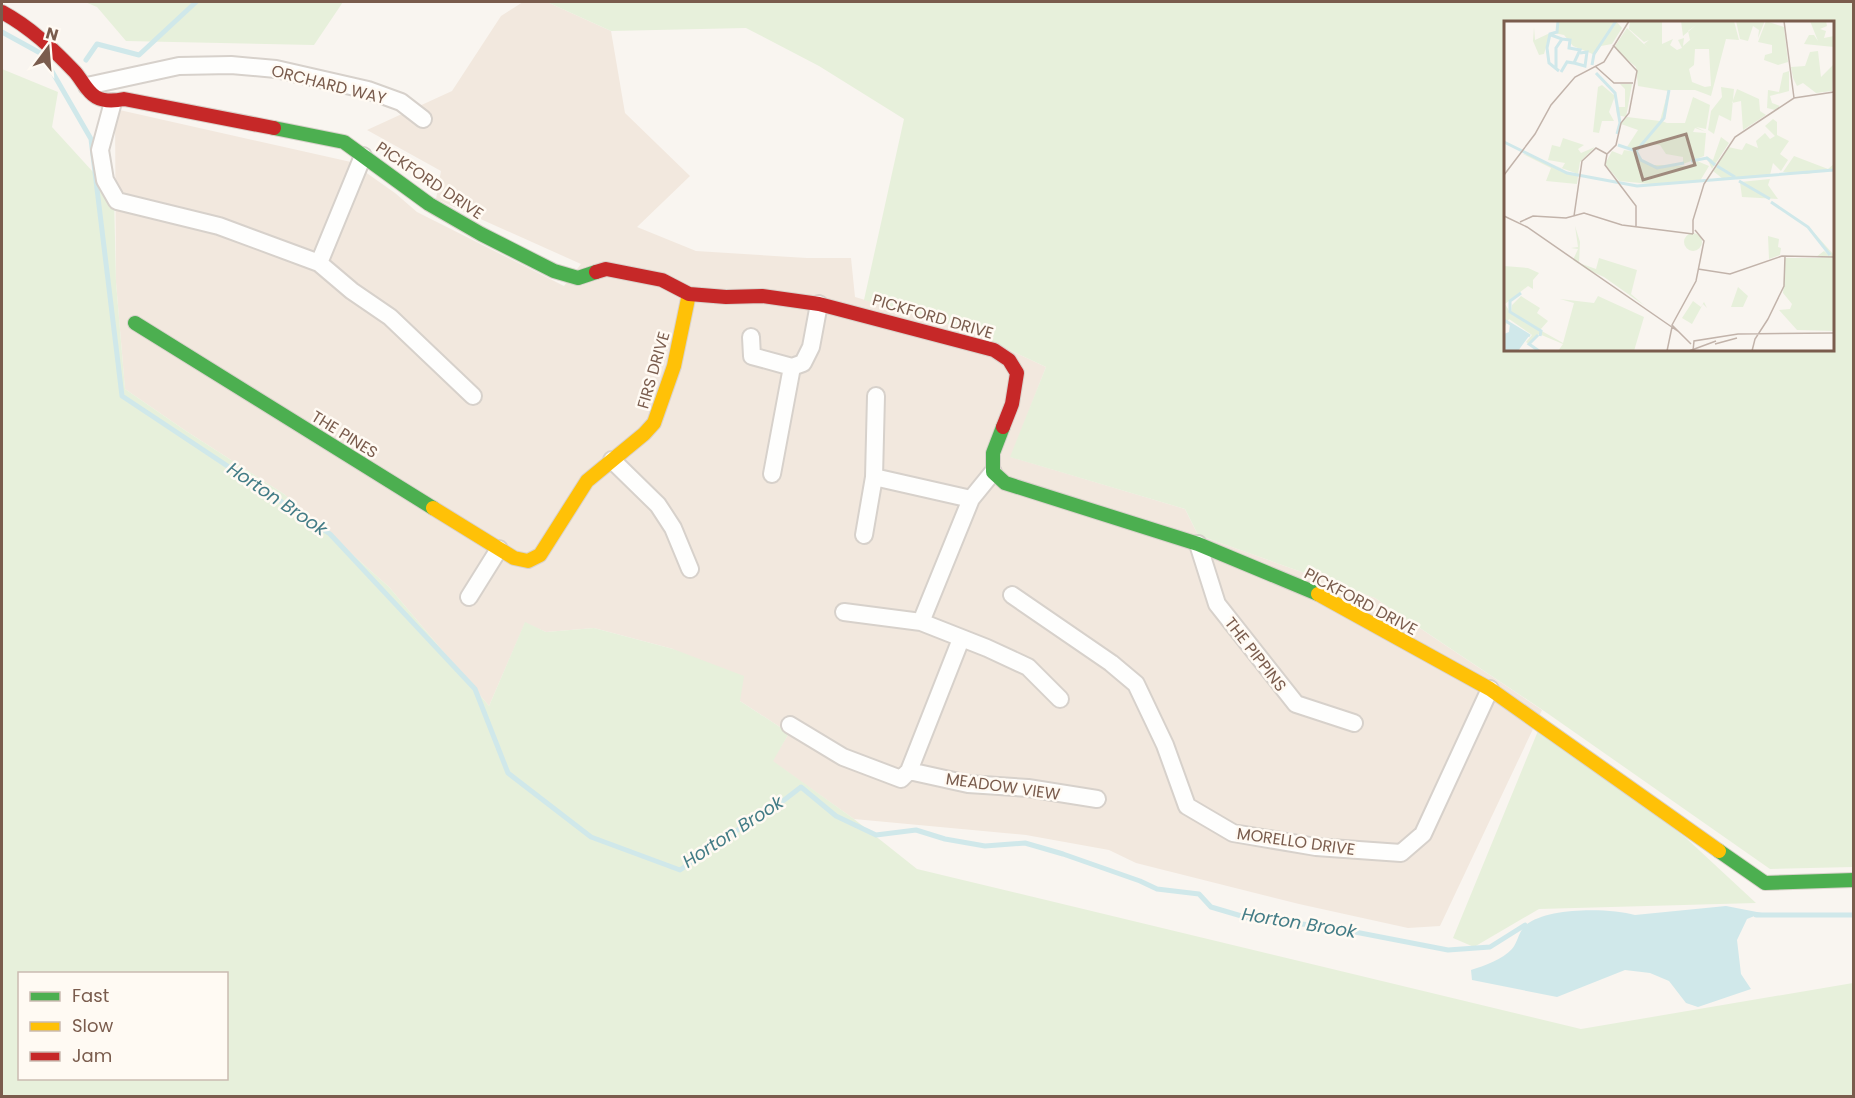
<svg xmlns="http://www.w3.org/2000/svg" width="1855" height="1098" font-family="Poppins,sans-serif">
	<rect width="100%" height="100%" fill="#f9f5f0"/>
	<!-- residential -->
	<path fill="#f2e8de" d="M523,2h24l64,29 14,82 65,63 -53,51 59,24 111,7h44l4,39 112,33 79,37 -35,90 174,52 13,26 177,63 167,112 -102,216 -32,2 -109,-24 -163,-41 -27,-13 -83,-15 -172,-16 -82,-58 17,-28 -49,-32 -67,-52 -79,-21 -48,4 -21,-9 -36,83 -100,-119 -105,-93 -98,-63 -61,-42 -9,-107 -1,-173 236,53 44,31 22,19 147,74 17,-22 -145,-65 5,-28 -74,-41 85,-39 49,-75z"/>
	<!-- green -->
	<path fill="#e7f0db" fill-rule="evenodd" d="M85,2h258l-29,43 -188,-4 -29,-34z
		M547,2h1306v865l-83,2 -223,-156 -172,-115 -177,-63 -13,-26 -175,-52 36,-90 -79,-37 -103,-30 40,-181 -85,-53 -73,-38 -135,3zM1506,22h326v328h-326z
		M2,69l56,23 -6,35 62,68 2,87 9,107 61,42 98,63 105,93 100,119 36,-84 21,10 48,-4 79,21 71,27 -4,25 49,32 -16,28 81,58 63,50 664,160 272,-46v113h-1851zM20,974h206v104h-206z
		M1540,726l146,112 70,65 -217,6 -65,38 -21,-9z"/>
	<!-- water -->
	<path fill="#d0e8ea" d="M1726,906l36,7 -15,6 -10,21 4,34 10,15 -53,18 -12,-4 -17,-22 -19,-8 -25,-3 -68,27 -85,-17 -1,-10c13,-4 32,-11 41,-21 6,-7 7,-19 14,-24 22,-18 83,-17 109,-10z"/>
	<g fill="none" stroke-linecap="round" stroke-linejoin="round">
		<!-- stream -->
		<path stroke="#d0e8ea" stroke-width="5" d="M2,32l40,22 49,85 31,257 208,138 145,155 33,84 83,64 89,33 72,-50 18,-9 31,-24 35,29 40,19 40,-5 29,9 40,7 40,-3 38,11 77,27 17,8 42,5 12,13 44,13 69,6 124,24 42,-3 35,-22 3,4
			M86,60l11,-16 42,11 57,-53
			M1756,915h98"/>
		<!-- street casing -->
		<g stroke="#d7d1cb" stroke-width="20">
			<path id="street" d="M87,86l92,-20 52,-1 45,4 92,21 33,12 22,17
				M113,102l-13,48 5,30 12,21 102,25 100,37 33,28 38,26 83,79
				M319,263l44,-107
				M751,337l1,19 40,11 11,-4 8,-16 8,-43
				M612,460l46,45 15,23 17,41
				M772,474l20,-107
				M874,477l2,-81
				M864,535l10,-58 97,22
				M1198,544l19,60 79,100 58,19
				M1012,595l99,68 25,21 29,61 22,61 46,27 83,14 85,6 22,-19 67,-145
				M469,597l30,-48
				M844,612l77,10 50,-123 22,-27
				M921,622l66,26 41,19 32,32
				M790,725l53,32 58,22 8,-8 59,13 60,4 69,11
				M909,771l52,-132"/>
		</g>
		<!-- fast casing -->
		<g stroke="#d9d2cb" stroke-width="16">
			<path id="fast" d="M274,128l70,14 85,62 52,30 73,37 24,7 18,-6
				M135,323l298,185
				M1003,427l-10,26v19l12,11 193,61 120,50
				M1719,851l46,32 89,-3"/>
		</g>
		<!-- slow casing -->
		<g stroke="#d9d2cb" stroke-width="16">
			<path id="slow" d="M433,508l81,50 14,3 12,-6 47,-74 57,-47 10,-11 20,-57 15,-72
				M1318,594l172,95 229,162"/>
		</g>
		<!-- jam casing -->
		<g stroke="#d9d2cb" stroke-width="16">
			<path id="jam" d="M2,12c28,15 51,37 73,60 7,8 12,20 21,25 9,5 19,4 28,2l150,29
				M596,272l10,-3 56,11 27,14 37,3 36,-1 57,8 175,46 15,10 8,13 -5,31 -9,23"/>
		</g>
		<!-- street -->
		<use href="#street" stroke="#fefefd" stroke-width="16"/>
		<!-- fast -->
		<use href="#fast" stroke="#4caf50" stroke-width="14"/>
		<!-- slow -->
		<use href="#slow" stroke="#ffc107" stroke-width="14"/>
		<!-- jam -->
		<use href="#jam" stroke="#c62828" stroke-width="14"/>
	</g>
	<g text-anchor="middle" stroke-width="5" stroke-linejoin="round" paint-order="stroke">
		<!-- street labels -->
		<g font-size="16" fill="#7a5c4d" stroke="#fffaf3">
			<text transform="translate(329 84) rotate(14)" y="6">ORCHARD WAY</text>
			<text transform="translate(430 180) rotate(34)" y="6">PICKFORD DRIVE</text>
			<text transform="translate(933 316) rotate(16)" y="6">PICKFORD DRIVE</text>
			<text transform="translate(653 370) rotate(-74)" y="6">FIRS DRIVE</text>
			<text transform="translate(345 434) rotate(32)" y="6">THE PINES</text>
			<text transform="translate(1361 601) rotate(28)" y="6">PICKFORD DRIVE</text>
			<text transform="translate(1256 654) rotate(52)" y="6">THE PIPPINS</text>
			<text transform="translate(1003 786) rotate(8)" y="6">MEADOW VIEW</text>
			<text transform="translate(1296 841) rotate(8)" y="6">MORELLO DRIVE</text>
		</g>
		<!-- water labels -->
		<g font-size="18" font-style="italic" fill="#437c86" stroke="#fffaf3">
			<text transform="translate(277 499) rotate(34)" y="6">Horton Brook</text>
			<text transform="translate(733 832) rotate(-33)" y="6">Horton Brook</text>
			<text transform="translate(1299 923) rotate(9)" y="6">Horton Brook</text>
		</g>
	</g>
	<!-- overview -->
	<g transform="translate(1504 21)">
		<rect width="330" height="330" fill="#f9f5f0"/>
		<path d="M54,0h58l6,7 -10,16 -11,2 -6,9 -22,-9 -9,-11 -10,-2 4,-1zM126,0h32v23l11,-5 -3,6 7,5 5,-2 -4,-8 6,-2 -1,8 7,-6 -2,-9 8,-6 -13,11 -2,-15h53l5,19 -13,-1 -15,57 -16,-6h-25l-5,14 1,10 -4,7 5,2h18l8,-26 17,8 -4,24 -10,-2 10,5 -11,-4 -2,4 13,1 -2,23 -21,8v-7l-17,-3 -6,-9 -15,-1 -7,6 -11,-3 11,-17 -17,-6 6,-7 33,4 8,-30 -30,-5 -2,-19 -18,-15 -3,-6 12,-18 22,21 -5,-5 5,-4 -5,2 -15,-13zM191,28h14l2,37 -6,1 -13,-5 -3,-13 5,-4zM232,0h28v2l-6,15 1,-8 -6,-4 -5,15 -8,-2zM262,0l18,6 4,35 -10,3 -14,-5 1,-5 7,-2v-8l-14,-3zM306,0h16l1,5 -7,3 6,2 -2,7 10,-2v11l-30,-3 5,-9h5l4,6zM30,6l1,13 15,-7 -6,21 -5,1 -6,-14zM314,30l3,26 13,-13 -2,27 -16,2 -13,-10 -6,3 -4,-8 -2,-11 14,-1 5,-14zM285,50v20l-19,5 2,7 8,3 -5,4 -8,-2 1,-18 11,2 4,-19zM116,63h12l-6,33 -9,-2 -1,-8h9v-18zM98,64l13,11 -6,16 5,9h-12l-3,12 -6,-1 5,-45zM217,66l13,2 -3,32 -12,-6 -5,19 -6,-4 3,-19 11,-14zM233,68l22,10 1,12 6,4 -23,15 -2,-29 -9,2zM269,98l4,3v13l12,6 -9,13 8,6 -7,11 -8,-8 -3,12 -47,4 -10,-8 15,-24 14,3 4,-7 12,5 -2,-7 9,-8 5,6 5,-3 -10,-10zM217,116l8,6 -17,26 -6,-13 7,4zM59,117l21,7 -6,4 3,4 14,-6 -15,15 -2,12 -25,-9 9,3 3,-5 -17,-3 4,-15 8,2zM120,129l12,2 5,7 12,6 34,1 10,-5 12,5 -9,15 -49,3 -32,-3 -14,-17 7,-13 10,4zM19,133l8,1 30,16 17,5 -1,8 -31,-3 5,-13zM290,135l34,13 6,-5v5l-27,5 -24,-2zM266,158l-2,6 10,14 -36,-2 -2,-15zM287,195l11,6 7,5 25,28v76l-37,-1 -18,-20 11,-1 2,-5 -9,-11 2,-35h44l-13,-1 8,-6 6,5 -22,-28zM71,205l5,16 -1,21 17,6 3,-11 38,12 -6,24 14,12 -41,-29 -16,-7 -15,-10 5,-11 -7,-1 7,-1zM180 221a9 9 0 1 1 18 0a9 9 0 1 1-18 0ZM264,215l11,3 -1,8 3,1 -1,7 -11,4zM0,245l24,2 11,5 -6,7v9l-5,-3 -23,18 6,10 1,-9 9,-9 19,12 -3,5 11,8 -8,9 23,13 11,-40 -14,-4 34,4 4,-7 46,21 -10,34h-76l5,-7 -24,-10 -10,10 -3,-2 6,-7 -23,-16 -5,9zM234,266l10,9 -5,11h-12zM189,280l8,6 3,-5 3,6 -4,-4 -11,20 -10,-6z" fill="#e7f0db" fill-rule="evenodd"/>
		<path d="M6,303l19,12 -11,15h-14v-17l5,-2z" fill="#d0e8ea"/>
		<path fill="none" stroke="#d0e8ea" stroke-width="3" d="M54,0l-1,11 -7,2 -3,14 2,15 10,8M47,14l11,4 -6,9v21M70,42l11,3 2,-14 -7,1M88,44l2,-11 22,-33M57,51l6,-10 7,1 6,-13 -11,-2 1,-8 -8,-1M92,52l19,20 5,30 -3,11M0,121l63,31 70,13 197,-16M114,124l18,6 5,9 16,8 27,-5M133,129l27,-32 5,-28M187,140l16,-3 8,7M213,145l18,11M235,160l31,18M267,181l37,25 22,28M17,272l-11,8v11l31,19 -1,5M0,299l26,16M34,314l-9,9 10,7"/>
		<path fill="none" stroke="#c2b3aa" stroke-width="1.5" d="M280,0l10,77M91,45l19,17h19M103,133l9,-9 5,-22 8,-10 8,-42 -24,-26M103,133l-2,11 31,41v20M0,154l31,-41 16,-29 24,-28 29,-15 25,-41M0,195l23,11 152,105M70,195l8,-55 14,-13 11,6M16,201l13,-6 33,2 18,-5 38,12 71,9M189,213v-14l11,-36 31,-47 59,-39 40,-6M194,248l32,5 52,-18 52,1M264,298l16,-33 1,-30M187,323l-19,-19 24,-44 8,-40 -9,-11M211,323l22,-6M163,330l5,-24M185,330l27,-10M189,330l1,-10 44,-7 96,-1M248,330l3,-12 13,-20"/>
		<path fill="#9f8a7d" fill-opacity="0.15" stroke="#9f8a7d" stroke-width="3" d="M182,113l9,31 -52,15 -9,-31z"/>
		<rect width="330" height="330" fill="none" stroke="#7a5c4d" stroke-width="3"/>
	</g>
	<!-- border -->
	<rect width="1855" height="1098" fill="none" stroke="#7a5c4d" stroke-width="6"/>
	<!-- legend -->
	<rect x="18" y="972" width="210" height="108" fill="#fffaf3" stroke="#cabbb1" stroke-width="1.5"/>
	<rect x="30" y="992" width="30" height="9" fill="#4caf50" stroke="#cabbb1" stroke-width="1.5"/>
	<text x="72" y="1002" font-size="18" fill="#7a5c4d">Fast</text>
	<rect x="30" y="1022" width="30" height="9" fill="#ffc107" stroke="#cabbb1" stroke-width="1.5"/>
	<text x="72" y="1032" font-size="18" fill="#7a5c4d">Slow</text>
	<rect x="30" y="1052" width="30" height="9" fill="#c62828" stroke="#cabbb1" stroke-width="1.5"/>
	<text x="72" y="1062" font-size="18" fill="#7a5c4d">Jam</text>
	<!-- north arrow -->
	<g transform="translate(48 48) rotate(16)" stroke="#fffaf3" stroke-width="4.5" paint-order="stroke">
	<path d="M0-4.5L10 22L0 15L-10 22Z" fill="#7a5c4d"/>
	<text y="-9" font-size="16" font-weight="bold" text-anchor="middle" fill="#7a5c4d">N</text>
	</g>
</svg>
